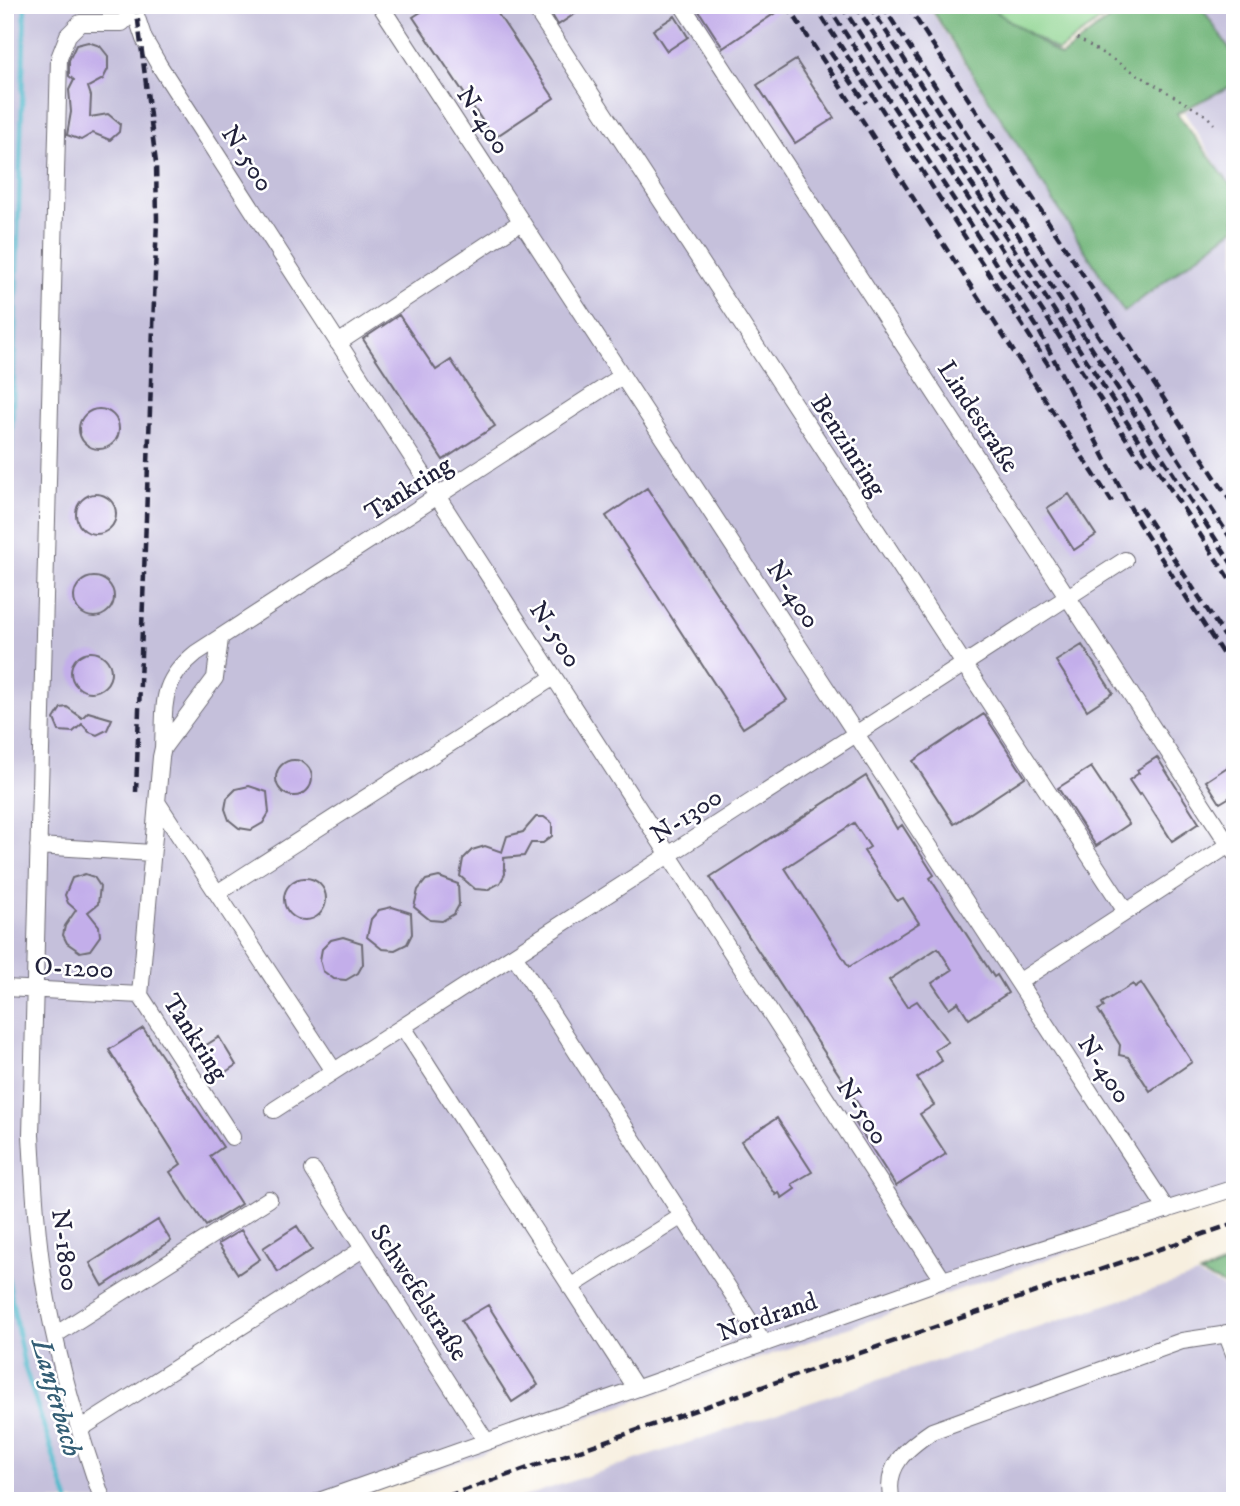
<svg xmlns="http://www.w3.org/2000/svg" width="1240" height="1506" font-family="'IM FELL DW Pica',serif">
	<rect width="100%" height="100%" fill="#fff"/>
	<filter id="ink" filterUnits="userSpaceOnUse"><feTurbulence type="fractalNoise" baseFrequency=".0143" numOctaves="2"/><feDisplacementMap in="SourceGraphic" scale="14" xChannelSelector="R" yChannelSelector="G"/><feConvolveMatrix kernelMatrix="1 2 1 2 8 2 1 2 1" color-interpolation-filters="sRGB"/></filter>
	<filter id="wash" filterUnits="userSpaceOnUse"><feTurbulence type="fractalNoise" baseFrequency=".00686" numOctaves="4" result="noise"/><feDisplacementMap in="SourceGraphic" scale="28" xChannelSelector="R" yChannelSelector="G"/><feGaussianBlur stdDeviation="1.57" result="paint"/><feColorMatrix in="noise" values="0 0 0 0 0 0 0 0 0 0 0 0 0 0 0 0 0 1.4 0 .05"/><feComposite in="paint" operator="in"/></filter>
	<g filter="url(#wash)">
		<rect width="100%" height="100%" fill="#f7efdf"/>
		<!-- industrial -->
		<path fill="#c5c0db" d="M5,5h922l197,307 111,-83v965l-889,307h-341z
			M1197,5h38v54z
			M1235,83v111l-51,-82z
			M1197,1275l38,18v208h-724z"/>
		<!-- green -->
		<path fill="#8dd48f" stroke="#587b65" stroke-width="2" d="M984,5h137l-63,46z"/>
		<!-- forest -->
		<path fill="#72b67a" stroke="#4a6c5a" stroke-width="2" d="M929,5h57l75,51 66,-51h73l35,52v27l-58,29 58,78v37l-111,84z
			M1235,1260v30l-35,-16z"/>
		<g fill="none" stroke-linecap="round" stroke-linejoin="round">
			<!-- stream -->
			<path stroke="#4fb9cc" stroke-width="4.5" d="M5,652l20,-647
				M5,1262l19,103 44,136"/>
		</g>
		<g id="blocks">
			<!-- building -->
			<path fill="#c3aeea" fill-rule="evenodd" d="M432,5h60l62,93 -60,40 -81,-121z
				M546,5h42l-30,20z
				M695,5h92l-64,43z
				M675,16l13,21 -21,14 -14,-21z
				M88,42l12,4 8,10v13l-5,10 -15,8 3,9 -1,21 18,-3 12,10 -1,8 -9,8 -17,-7 -12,7 -14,-5 4,-23 -2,-22 5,-10 -5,-4v-16l7,-15z
				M796,60l38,58 -39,25 -38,-58z
				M399,315l37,55 15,-10 44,66 -52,34 -80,-121z
				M79 429a20 20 0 1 1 40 0a20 20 0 1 1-40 0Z
				M647,488l140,212 -44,28 -137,-212z
				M1069,494l27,41 -22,15 -27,-42z
				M76 514a20 20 0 1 1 40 0a20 20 0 1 1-40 0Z
				M74 597a20 20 0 1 1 40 0a20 20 0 1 1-40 0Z
				M1082,645l31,48 -26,17 -31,-49z
				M71 672a20 20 0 1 1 40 0a20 20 0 1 1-40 0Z
				M67,707l15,11 6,-6 24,7 -5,11 -10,5 -8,-3 -7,-8 -9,8 -14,-1 -5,-12 7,-11z
				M984,714l41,63 -71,47 -41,-63z
				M1157,757l42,66 -27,18 -31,-48 -2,2 -10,-15 10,-7 -2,-3z
				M276 778a18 18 0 1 1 36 0a18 18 0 1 1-36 0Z
				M1235,762v32l-15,9 -14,-22z
				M1091,767l38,57 -33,22 -38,-58z
				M866,776l31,53 5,-4 32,50 -4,3 64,99 3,-2 11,18 -39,26 -11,-17 -9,6 -17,-25 20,-13 -14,-22 -49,32 18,27 10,-6 31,41 -13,8 7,11 -25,17 17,27 -14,9 26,40 -50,32 -43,-67 11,-6 -154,-236zM854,823l16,24 -6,4 33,50 6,-3 16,25 -70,44 -64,-99z
				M249,786l18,6 2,21 -6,10 -12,7 -12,-2 -10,-8 -4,-11 2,-11 9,-9z
				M536,817h8l8,6v13l-9,7h-12l-7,13 -20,2 1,16 -5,9 -13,7 -12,-1 -15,-13 3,-17 9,-9 13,-4 17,6 5,-16 16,-4z
				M85,874l9,3 6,9 -2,18 -10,8 11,14 1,10 -10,14 -10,2 -13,-9 -4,-8 2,-9 11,-16 -8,-7 -3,-8 7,-17z
				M439,877l19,7 1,21 -5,9 -12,7 -12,-1 -16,-13 4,-17 8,-10z
				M284 899a21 21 0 1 1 42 0a21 21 0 1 1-42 0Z
				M392,907l19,6 1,21 -5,10 -12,6 -13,-1 -15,-12 4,-18 8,-9z
				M343,937l19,6 1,21 -5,9 -12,7 -12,-1 -11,-8 -3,-11 2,-11 9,-9z
				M1141,983l51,79 -42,29 -22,-34 -9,-2 1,-10 -22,-35 6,-3 -2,-4 31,-19 2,3z
				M143,1028l80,119 -13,9 31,48 -35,22 -36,-54 11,-8 -72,-114z
				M219,1037l17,28 -21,14 -18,-28z
				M777,1118l35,54 -20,12 3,5 -13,9 -3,-5 -3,2 -35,-54z
				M158,1220l13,21 -68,45 -13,-23z
				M297,1226l15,24 -34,22 -15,-24z
				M241,1230l19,29 -22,15 -20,-30z
				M488,1305l50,80 -26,17 -51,-81z"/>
		</g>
	</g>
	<g filter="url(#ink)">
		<use href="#blocks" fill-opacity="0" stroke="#6d6a74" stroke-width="2"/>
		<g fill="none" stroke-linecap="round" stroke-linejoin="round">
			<!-- minor casing -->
			<g stroke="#6d6a74" stroke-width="18">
				<path id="minor" d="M380,5l787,1205
					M533,5l592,905
					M682,5l553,849
					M135,12l9,27 15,26 784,1215
					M338,343l183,-121
					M220,639l-5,39 -52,70 -2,9 -21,238 92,142
					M163,748c2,-45 -4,-65 33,-95l426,-277
					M157,802l177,269
					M38,846l114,7
					M217,893l337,-216
					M514,955l250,388
					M1020,981l209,-136
					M5,988l135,7
					M403,1027l233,361
					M274,1110l851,-550
					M313,1170l173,271
					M570,1287l112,-71
					M1226,1333l9,23
					M55,1335l214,-136
					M80,1429l283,-180
					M103,1501c-23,-65 -43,-133 -56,-201 -10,-54 -13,-110 -16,-165l28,-1077 9,-23 12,-12h42l18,-18
					M319,1501l624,-221 292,-92
					M892,1501c-9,-35 15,-53 40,-70l250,-90 53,-8"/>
			</g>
			<!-- path -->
			<path stroke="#6d6a74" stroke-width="2.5" stroke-dasharray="2 5" stroke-linecap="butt" d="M1077,38l130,78 7,8"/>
			<!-- minor -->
			<use href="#minor" stroke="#fff" stroke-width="16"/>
			<!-- rail -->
			<path stroke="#22223b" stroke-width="4.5" stroke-dasharray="10 5" stroke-linecap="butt" d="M787,5l325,497
				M814,5l235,361
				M827,5l210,322 101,195 97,151
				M841,5l302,459
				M855,5l380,583
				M869,5l366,564
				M882,5l353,540
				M907,5l328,503
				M830,52l36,51
				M1140,507l95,145
				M136,792l21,-573 -1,-56 -20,-158
				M433,1501l802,-278"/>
		</g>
	</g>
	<g text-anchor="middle" stroke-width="5" stroke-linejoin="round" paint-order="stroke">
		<!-- street labels -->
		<g font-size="26" fill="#22223b" stroke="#fff">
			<text transform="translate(484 120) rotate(57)" y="9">N-400</text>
			<text transform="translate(248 158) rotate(57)" y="9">N-500</text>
			<text transform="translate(979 416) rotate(57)" y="9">Lindestraße</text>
			<text transform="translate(849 445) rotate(57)" y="9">Benzinring</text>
			<text transform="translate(408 488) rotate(-33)" y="9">Tankring</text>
			<text transform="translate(794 594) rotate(57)" y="9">N-400</text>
			<text transform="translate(556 634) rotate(57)" y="9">N-500</text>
			<text transform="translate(686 815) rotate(-33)" y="9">N-1300</text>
			<text transform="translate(74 967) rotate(3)" y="9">O-1200</text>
			<text transform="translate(196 1037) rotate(57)" y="9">Tankring</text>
			<text transform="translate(1105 1069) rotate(57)" y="9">N-400</text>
			<text transform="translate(863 1111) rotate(57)" y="9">N-500</text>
			<text transform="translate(66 1250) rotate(83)" y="9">N-1800</text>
			<text transform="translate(420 1292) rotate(57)" y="9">Schwefelstraße</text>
			<text transform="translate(767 1316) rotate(-19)" y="9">Nordrand</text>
		</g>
		<!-- water labels -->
		<g font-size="28" font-style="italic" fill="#345e75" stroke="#fff">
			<text transform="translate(58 1397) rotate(74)" y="10">Lanferbach</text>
		</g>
	</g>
	<!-- margin -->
	<rect width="1240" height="1506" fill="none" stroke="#fff" stroke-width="28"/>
</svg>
